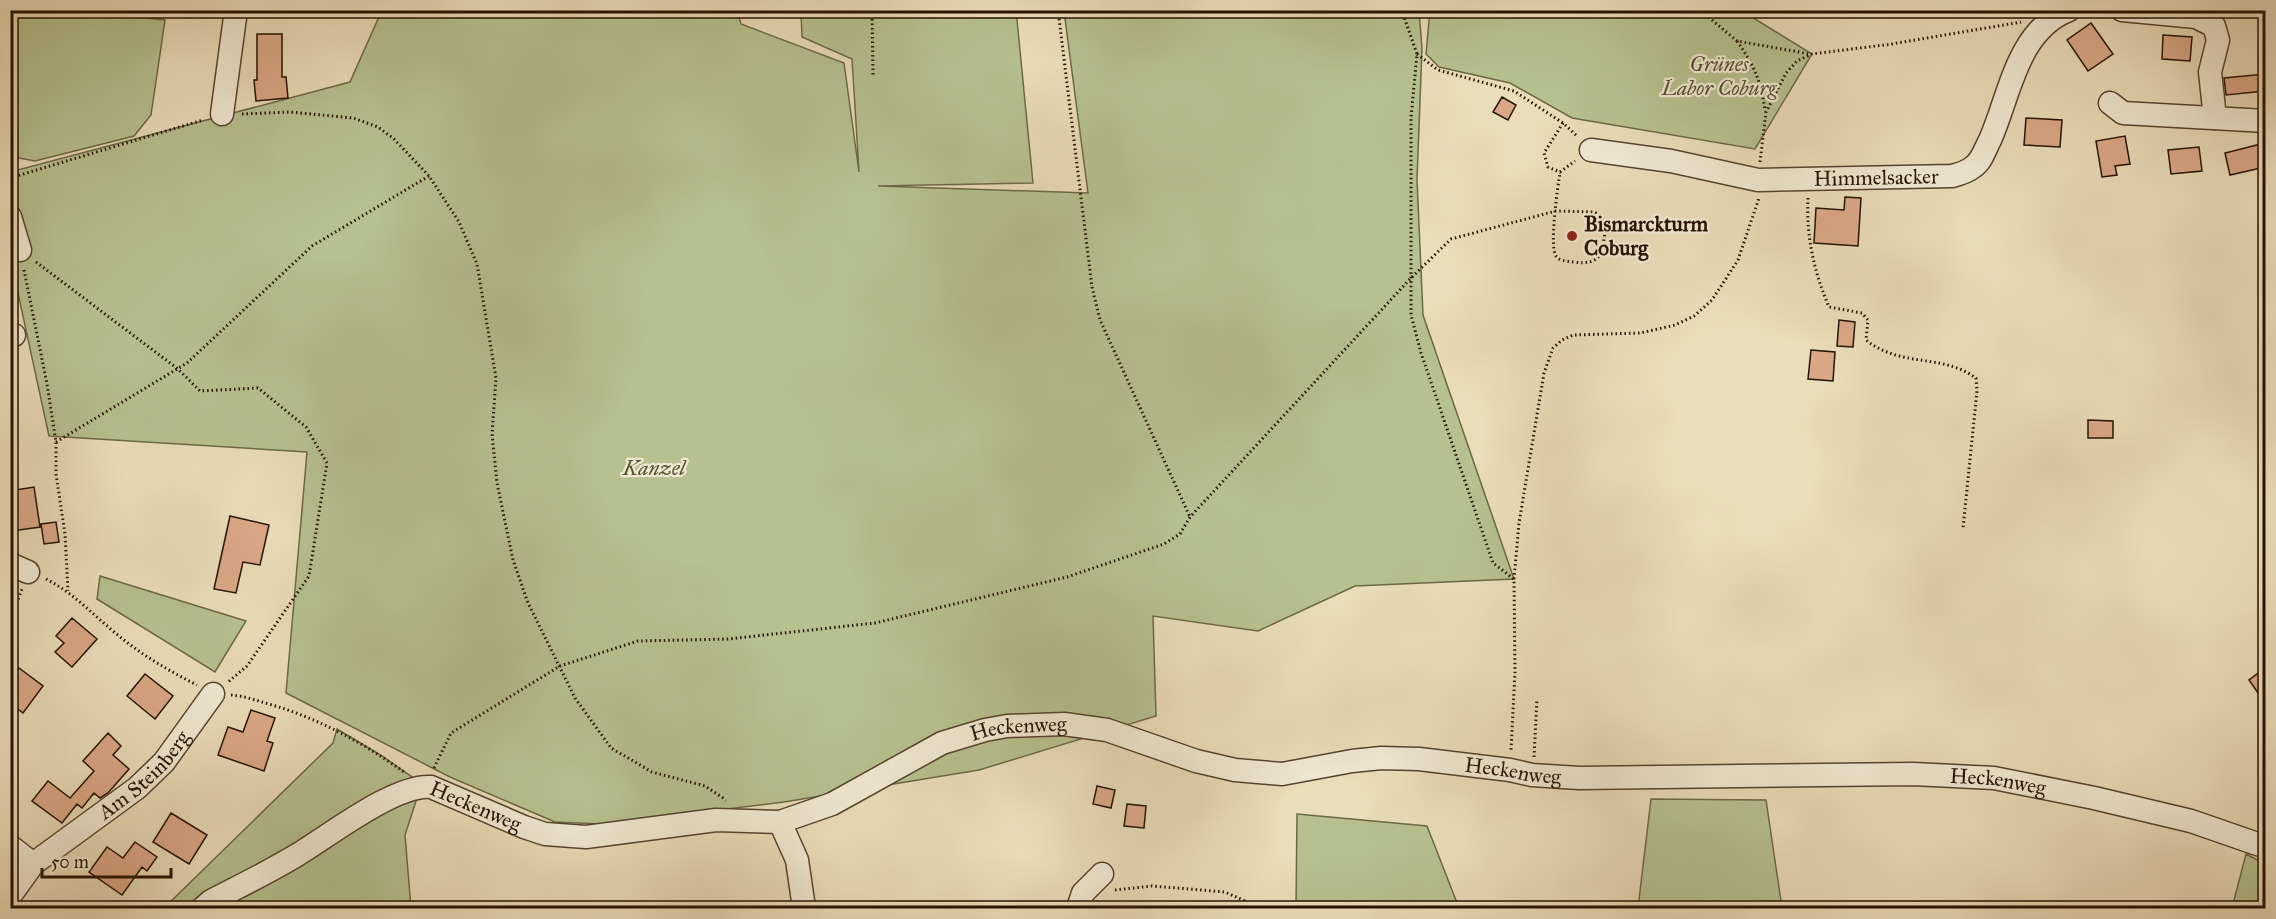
<svg xmlns="http://www.w3.org/2000/svg" width="2276" height="919" font-family="'IM FELL Great Primer',serif">
	<rect width="100%" height="100%" fill="#eaddb9"/>
	<filter id="stains"><feTurbulence type="fractalNoise" baseFrequency=".00333" numOctaves="4"/><feColorMatrix values="0 0 0 0 .2 0 0 0 0 .09 0 0 0 0 .02 0 0 0 .5 -.17"/></filter>
	<radialGradient id="worn" r=".72"><stop offset=".6" stop-color="#630" stop-opacity="0"/><stop offset="1" stop-color="#630" stop-opacity=".3"/></radialGradient>
	<!-- green -->
	<path fill="#b6c18f" stroke="#6d6948" stroke-width="1.5" d="M382,10l355,1 4,13 103,39 15,109 -7,-113 -50,-22 -1,-26 215,-1 17,173 -155,3 210,7 -24,-182h355l3,37 -5,132 6,135 91,264 -159,7 -97,45 -105,-15 3,100 -177,54 -195,32 -182,22 -47,-2 -105,-45 -164,-84 21,-241 -258,-16 -38,-175 -1,-89 340,-90z
		M1430,10l312,1 70,43 -57,95 -183,-31 -62,-35 -71,-16 -13,-13z
		M10,11h65l90,9 -14,95 -17,21 -99,25 -16,-3 -8,-9z
		M100,576l146,45 -31,51 -118,-73z
		M337,729l45,27 43,30 -222,122h-39l169,-165z
		M417,798l-12,37 6,73h-194l137,-82z
		M1651,799l115,1 16,108h-144z
		M1297,814l130,12 32,82h-163z
		M2246,854l19,10v44h-33z"/>
	<!-- building -->
	<path fill="#dba887" stroke="#241100" stroke-width="1.5" d="M2091,23l22,31 -25,17 -21,-31z
		M257,34h25v43h4l2,21 -32,3 -2,-21h3z
		M2163,35l29,2 -2,24 -28,-2z
		M2265,74v17l-39,4 -2,-17z
		M1502,97l14,8 -8,15 -15,-8z
		M2026,118l36,2 -2,27 -36,-2z
		M2125,136l5,28 -15,2 2,9 -15,2 -6,-36z
		M2261,144l3,14 -5,1 2,9 -31,7 -5,-22z
		M2199,147l3,24 -31,3 -3,-24z
		M1845,197l16,1 -3,48 -44,-3 2,-35 28,2z
		M1839,320l16,2 -2,25 -16,-1z
		M1811,350l24,2 -2,29 -25,-2z
		M2088,420l25,1v17h-25z
		M34,487l6,40 -28,4 -2,-40z
		M230,516l39,9 -9,40 -17,-3 -7,31 -22,-4z
		M56,522l3,20 -15,2 -3,-20z
		M72,618l25,21 -25,28 -17,-15 9,-9 -8,-7z
		M19,668l24,18 -20,27 -13,-10v-24z
		M2265,668v35l-16,-23z
		M145,674l28,22 -18,23 -28,-23z
		M251,710l24,8 -8,23 6,2 -9,28 -46,-16 10,-28 15,5z
		M108,733l13,13 -8,9 16,14 -21,24 -8,5 -6,-5 -12,15 -5,-4 -15,19 -30,-22 16,-20 22,17 24,-27 -11,-10z
		M1097,786l18,4 -4,18 -18,-4z
		M1127,804l19,2 -2,22 -20,-2z
		M171,813l36,22 -18,29 -36,-22z
		M135,842l22,15 -10,14 -5,-4 -20,28 -33,-23 18,-25 16,11z"/>
	<g fill="none" stroke-linecap="round" stroke-linejoin="round">
		<!-- minor casing -->
		<g stroke="#56442e" stroke-width="25">
			<g id="minor">
				<path d="M2122,10l74,7 18,9 4,14 -8,32 5,46"/>
				<path d="M2110,103l13,10 143,8"/>
				<path d="M222,114l14,-104"/>
				<path id="s1" d="M1591,150l80,11 87,19 194,-4c8,-2 15,-4 21,-9 9,-6 12,-18 17,-27 20,-45 27,-110 79,-130"/>
				<path d="M10,217l10,33"/>
				<path d="M10,337l4,-2"/>
				<path d="M10,564l18,8"/>
				<path d="M780,822l17,38 7,48"/>
				<path id="s2" d="M10,846l23,18 104,-76 27,-26 49,-68"/>
				<path d="M10,896l23,-32"/>
				<path id="s3" d="M203,908l8,-7c29,-15 58,-29 86,-46 32,-19 98,-71 134,-68l93,40 21,7 41,3 130,-17 64,2 52,-18 110,-61 43,-13 22,-4 57,-2 43,6 89,31 39,9 47,4 70,-13 29,-3 38,1 91,11 22,5 47,3 334,-4 81,4 100,20 97,23 75,26"/>
				<path d="M1078,908l5,-15 19,-19"/>
			</g>
		</g>
		<!-- path -->
		<path stroke="#241100" stroke-width="3" stroke-dasharray="1.5 3" stroke-linecap="butt" d="M872,10l1,65
			M1058,10l34,277 8,33 90,197
			M1401,10l2,4 14,40 -6,64v197l10,38 72,210 21,16 1,93 -4,78
			M1697,10l9,5 31,26 73,13
			M1737,41c18,26 23,38 28,69
			M1417,54l21,16 76,21 49,32 15,14
			M242,114l48,-2 63,6 25,9 16,12 35,37 30,46 18,42 19,114 -4,56 5,49 16,77 15,43 47,95 36,50 41,24 53,14 21,14
			M1563,123l-19,30 4,14 12,5 15,-11
			M1760,162l6,-50 20,-39 11,-12 15,-7 80,-10 129,-22
			M10,178l193,-58
			M1808,198c-2,38 6,74 21,109l33,6 6,7 -2,20c35,28 75,13 110,38l1,13 -14,137
			M36,262l142,107 22,22 58,-3 48,39 21,36 -18,113 -62,90 -20,17
			M24,270l23,114 9,58v32l9,60 3,57
			M56,442l131,-79 125,-117 117,-70
			M46,579c28,14 48,37 73,57 23,19 50,35 78,49
			M1514,579l5,-56 25,-150 9,-25 9,-8 11,-5 67,-2 35,-8 19,-9 18,-16 26,-40 21,-62
			M10,609l6,-4 6,-16
			M231,695c14,1 27,6 41,10 48,14 91,38 132,67
			M1534,757l3,-58
			M434,768l17,-35 109,-67 78,-25 90,-2 147,-16 192,-46 97,-33 16,-10 10,-17 220,-238 41,-40 105,-28 38,1 6,3 6,10c-4,26 -2,41 -33,37 -6,-1 -14,-1 -17,-6 -7,-10 2,-70 4,-84
			M1115,890l37,-4 73,6 36,16"/>
		<!-- minor -->
		<use href="#minor" stroke="#f1e9d2" stroke-width="22"/>
	</g>
	<!-- markers -->
	<circle fill="#8f2418" stroke="#f1e9d2" stroke-width="2" cx="1572" cy="236" r="6"/>
	<g text-anchor="middle" stroke-width="4.5" stroke-linejoin="round" paint-order="stroke">
		<!-- park labels -->
		<g font-size="21" font-style="italic" fill="#574f32" stroke="#f1e9d2">
			<text x="1719" y="71">Grünes<tspan x="1719" dy="24">Labor Coburg</tspan></text>
			<text x="654" y="475">Kanzel</text>
		</g>
		<!-- street labels -->
		<g font-size="21" fill="#241100" stroke="#f1e9d2">
			<text dy="7" stroke="none"><textPath href="#s1" startOffset="288">Himmelsacker</textPath></text>
			<text dy="7" stroke="none"><textPath href="#s3" startOffset="879">Heckenweg</textPath></text>
			<text dy="7" stroke="none"><textPath href="#s3" startOffset="1383">Heckenweg</textPath></text>
			<text dy="7" stroke="none"><textPath href="#s2" startOffset="172">Am Steinberg</textPath></text>
			<text dy="7" stroke="none"><textPath href="#s3" startOffset="1869">Heckenweg</textPath></text>
			<text dy="7" stroke="none"><textPath href="#s3" startOffset="309">Heckenweg</textPath></text>
		</g>
		<!-- poi labels -->
		<g font-size="21" font-weight="bold" fill="#241100" stroke="#f1e9d2" text-anchor="start">
			<text x="1584" y="231">Bismarckturm<tspan x="1584" dy="24">Coburg</tspan></text>
		</g>
	</g>
	<!-- margin -->
	<rect width="2276" height="919" fill="none" stroke="#eaddb9" stroke-width="36"/>
	<rect x="12" y="12" width="2252" height="895" fill="none" stroke="#241100" stroke-width="3"/>
	<rect x="18" y="18" width="2240" height="883" fill="none" stroke="#241100" stroke-width="1.5"/>
	<!-- scale -->
	<path d="M42 868v9h129v-9" fill="none" stroke="#241100" stroke-width="3"/>
	<text x="51" y="868" font-size="18" fill="#241100" stroke="#f1e9d2" stroke-width="4.5" paint-order="stroke">50 m</text>
	<rect width="100%" height="100%" filter="url(#stains)"/>
	<rect width="100%" height="100%" fill="url(#worn)"/>
</svg>
